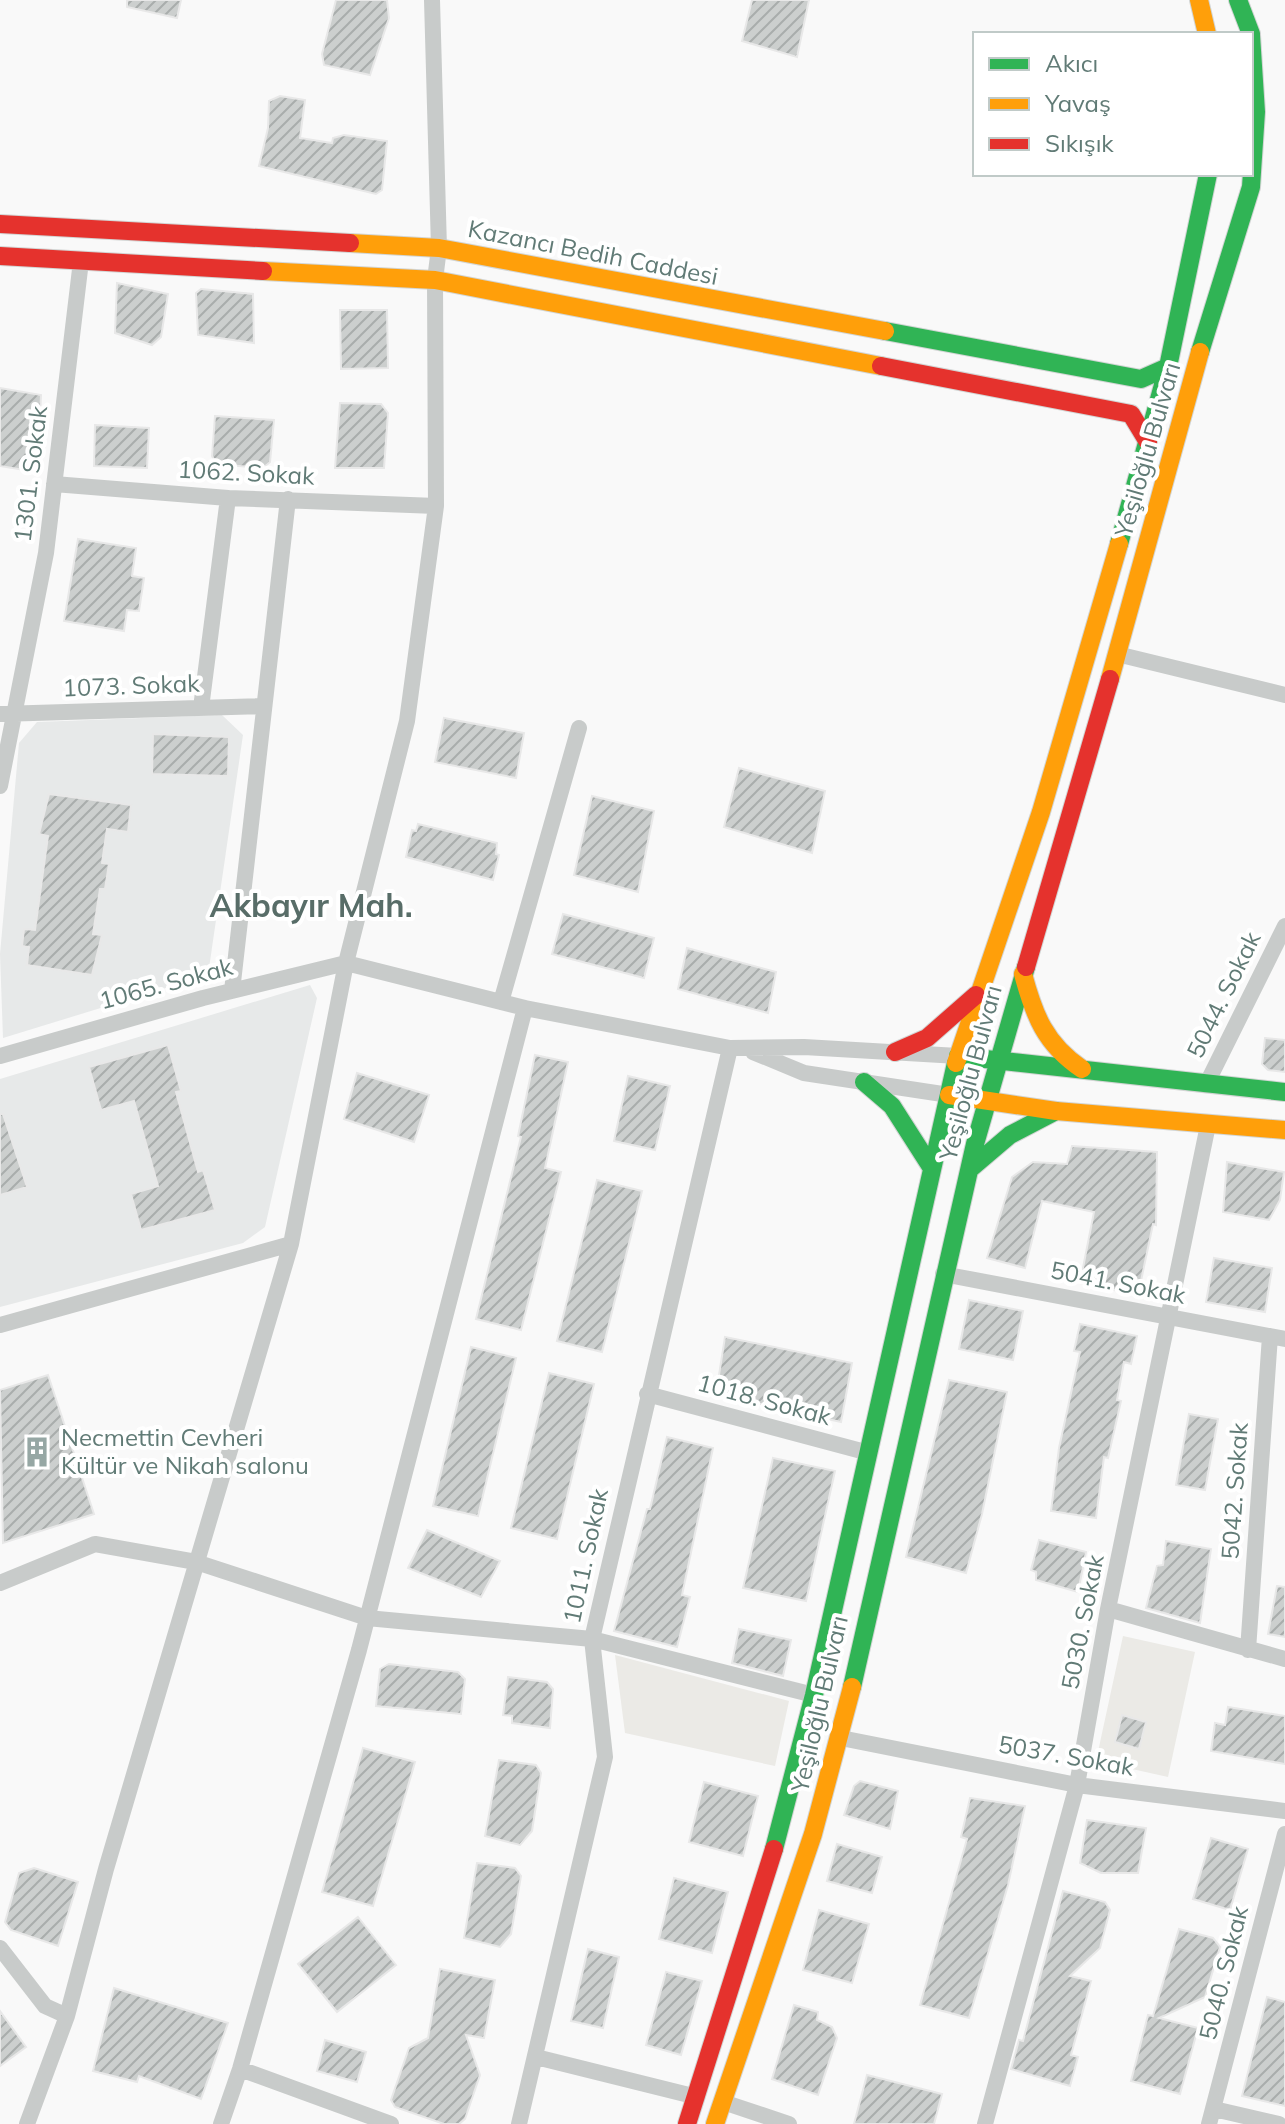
<svg xmlns="http://www.w3.org/2000/svg" width="1285" height="2124" font-family="Mulish,sans-serif">
	<defs>
		<pattern id="building-hatch" width="6" height="6" patternUnits="userSpaceOnUse" patternTransform="scale(2)"><rect width="6" height="6" fill="#cccfce"/><path d="M-1 1l2-2M0 6l6-6M5 7l2-2" fill="none" stroke="#a9adac"/></pattern>
	</defs>
	<rect width="100%" height="100%" fill="#f9f9f9"/>
	<!-- built -->
	<path fill="#e7e9e9" d="M222,715l21,20 -35,240 -205,63 -3,-84 19,-211 18,-21z
		M310,985l7,13 -52,229 -22,16 -243,64v-228z"/>
	<!-- green -->
	<path fill="#ebeae6" d="M1123,1636l72,16 -27,125 -72,-16z
		M615,1655l174,46 -14,65 -150,-33z"/>
	<!-- building -->
	<path fill="url(#building-hatch)" stroke="#e8e8e8" stroke-width="2" d="M127,0h54l-4,18 -50,-11z
		M336,0h51l2,18 -19,57 -46,-10 -2,-11z
		M752,0h57l-12,57 -55,-16z
		M280,96l25,4 -5,38 32,5 1,-5 11,-3 43,6 -5,49 -6,4 -117,-28 9,-38 1,-27z
		M117,283l51,11 -7,43 -9,8 -37,-12z
		M201,289l52,5 1,49 -56,-8 -2,-42z
		M340,310h47l1,58 -47,1z
		M0,388l41,7 -2,42 -15,33 -24,-4z
		M340,403l41,1 7,9 -4,55h-49z
		M215,416l59,4 -4,42 -7,6 -47,-4 -4,-8z
		M95,425l54,3 -2,40 -53,-2z
		M78,539l58,9 -4,28 12,2 -5,33 -12,-1 -3,21 -60,-10z
		M444,718l80,15 -8,45 -81,-16z
		M153,734l76,3 -1,39 -76,-2z
		M739,768l86,23 -13,62 -88,-26z
		M49,794l82,11 -3,27 -21,-3 -5,34 7,1 -4,25h-5l-7,45 9,1 -10,40 -65,-10 2,-18 -7,-1 2,-17 11,1 13,-94 -9,-2z
		M592,796l62,15 -16,81 -64,-17z
		M418,824l79,19 -1,11 3,1 -6,25 -87,-23 6,-27 4,1z
		M563,914l91,24 -10,40 -92,-24z
		M687,948l89,24 -8,41 -90,-24z
		M1265,1038l20,2v32l-17,-2 -6,-6z
		M168,1045l13,46 -5,1 22,80 5,-2 12,40 -74,20 -10,-36 27,-8 -24,-85 -33,9 -12,-43z
		M535,1055l33,7 -23,106 16,4 -40,158 -45,-11 45,-182 -3,-1z
		M357,1073l72,22 -15,47 -70,-23z
		M628,1076l42,10 -15,64 -41,-9z
		M0,1114h3l24,73 -27,8z
		M1072,1146l85,6 -1,73 -3,-1 -15,71 -58,-12 14,-71 -52,-11 -17,67 -38,-10 25,-81 21,-15 34,2z
		M1227,1162l57,10 -4,28 -11,20 -46,-8z
		M597,1180l45,11 -40,161 -45,-11z
		M1214,1258l58,10 -7,44 -59,-10z
		M969,1300l54,11 -10,49 -54,-11z
		M1080,1324l57,12 -6,28 -7,-2 -7,38 4,1 -13,57 -4,-1 -8,61 -45,-7 8,-63 21,-96 -6,-1z
		M725,1337l127,26 -11,59 -125,-28z
		M471,1347l45,11 -38,158 -45,-10z
		M549,1373l45,11 -37,155 -46,-11z
		M48,1375l46,139 -91,29 -3,-153z
		M949,1380l58,12 -25,122 -16,59 -60,-16z
		M1189,1414l29,5 -13,71 -29,-5z
		M667,1437l46,11 -31,147 8,2 -13,50 -63,-16 33,-122h3z
		M773,1458l62,13 -29,130 -63,-13z
		M427,1530l73,31 -19,36 -73,-29z
		M1039,1540l47,12 -8,40 -42,-12v-8l-5,-2z
		M1166,1541l45,8 -11,74 -54,-15 11,-42 6,-1z
		M1277,1586l8,1v50l-17,-3z
		M739,1629l52,11 -8,36 -51,-13z
		M389,1664l69,8 7,7 -4,35 -85,-8 4,-37z
		M508,1677l39,5 6,7 -3,39 -38,-5v-7l-9,-1z
		M1228,1707l57,9v48l-74,-13 4,-28 10,2z
		M1122,1715l24,7 -7,27 -24,-7z
		M363,1748l52,14 -42,144 -51,-14z
		M499,1760l37,5 5,8 -9,58 -12,14 -35,-9z
		M860,1781l38,10 -8,38 -46,-14 10,-29z
		M704,1782l54,14 -15,60 -54,-14z
		M970,1798l55,8 -17,79 -39,133 -49,-13 47,-166 -6,-2z
		M1087,1820l59,8 -8,45h-37l-21,-10z
		M1211,1838l37,11 -18,61 -37,-11z
		M837,1844l45,13 -10,36 -45,-12z
		M477,1863l38,5 6,8 -10,58 -11,13 -36,-9z
		M34,1868l44,14 -20,64 -47,-16 -6,-8 14,-49z
		M674,1878l54,14 -16,61 -53,-14z
		M1063,1891l42,11 5,8 -10,38 -30,28 21,5 -20,74 7,2 -8,29 -59,-17 8,-29 4,1z
		M819,1910l50,14 -17,59 -49,-13z
		M358,1917l38,48 -59,47 -39,-48z
		M1179,1929l34,9 7,9 -15,50 -46,21 39,10 -18,66 -49,-13 17,-66 5,1z
		M588,1949l31,8 -16,71 -32,-7z
		M440,1969l55,11 -11,58 -18,-3 14,40 -15,44 -6,5h-15l-49,-17 -4,-7 18,-52 19,-10z
		M666,1972l36,9 -21,74 -35,-10z
		M114,1988l114,35 -27,76 -62,-23 -2,6 -44,-11z
		M1267,1997l18,5v104l-43,-10z
		M794,2005l24,7 -1,8 15,7 5,11 -19,57 -46,-16z
		M0,2011l26,36 -26,19z
		M325,2040l41,12 -9,30 -40,-11z
		M867,2075l75,19 -8,30h-80z"/>
	<g fill="none" stroke-linecap="round" stroke-linejoin="round">
		<!-- fast casing -->
		<g stroke="#d2d5d4" stroke-width="20">
			<path id="fast" d="M1238,0l13,34
				M885,331l256,48 27,-12
				M1200,352l51,-165 5,-75 -5,-77
				M1119,544l49,-177 40,-193
				M958,1056l327,36
				M864,1082l28,24 39,61
				M970,1169l40,-34 46,-24
				M852,1687l123,-543 51,-177
				M774,1849l40,-154 142,-632"/>
		</g>
		<!-- slow casing -->
		<g stroke="#d2d5d4" stroke-width="20">
			<path id="slow" d="M1199,0l8,34
				M350,243l89,5 446,83
				M263,271l172,9 446,86
				M1110,679l90,-327
				M1023,974c11,41 22,70 59,95
				M956,1063l85,-251 78,-268
				M949,1095l107,16 229,19
				M715,2124l98,-290 39,-147"/>
		</g>
		<!-- jam casing -->
		<g stroke="#d2d5d4" stroke-width="20">
			<path id="jam" d="M0,224l350,19
				M0,256l263,15
				M881,366l250,48 17,28
				M1026,967l84,-288
				M895,1052l32,-14 49,-43
				M687,2124l87,-275"/>
		</g>
		<!-- street -->
		<path stroke="#c8cbca" stroke-width="16" d="M54,484l174,14 208,8
			M1117,654l168,41
			M201,708l27,-210
			M0,714l264,-8
			M0,786l46,-233 35,-292
			M232,991l56,-492
			M501,1002l78,-274
			M753,1052l51,21 145,22
			M0,1056l203,-58 143,-35 179,45 205,40 74,-1 154,9
			M1206,1085l79,-159
			M943,1274l342,65
			M0,1325l291,-81
			M647,1394l222,59
			M0,1583l95,-39 101,18 171,56 225,21 222,56
			M1108,1609l177,50
			M1248,1650l22,-314
			M841,1738l236,47 208,26
			M0,1948l45,58 22,10
			M536,2057l161,40
			M240,2069l151,55
			M723,2102l66,22
			M1214,2109l65,15
			M27,2124l40,-108 39,-147 185,-625 55,-281 61,-242 29,-215 -1,-226 4,-32 -7,-248
			M221,2124l19,-55 119,-419 166,-642
			M519,2124l86,-367 -13,-118 138,-591
			M985,2124l92,-339 31,-176 100,-484
			M1209,2124l76,-290"/>
		<!-- fast -->
		<use href="#fast" stroke="#30b455" stroke-width="18"/>
		<!-- slow -->
		<use href="#slow" stroke="#ff9f0a" stroke-width="18"/>
		<!-- jam -->
		<use href="#jam" stroke="#e5322d" stroke-width="18"/>
	</g>
	<!-- icons -->
	<defs>
		<g id="building-bare" transform="scale(2.4)"><path d="M-4-6H4V6H1V3H-1V6H-4ZM-2.5-4.3h1.7v1.8h-1.7ZM.8-4.3h1.7v1.8H.8ZM-2.5-1h1.7V.8h-1.7ZM.8-1h1.7V.8H.8Z" fill="#96a7a4" stroke="#fff" stroke-width="2.5" paint-order="stroke"/></g>
	</defs>
	<g fill-rule="evenodd">
		<use href="#building-bare" x="37" y="1452"/>
	</g>
	<g text-anchor="middle" stroke-width="8" stroke-linejoin="round" paint-order="stroke">
		<!-- street labels -->
		<g font-size="24" fill="#617b76" stroke="#fff">
			<text transform="translate(593 253) rotate(11)" y="8">Kazancı Bedih Caddesi</text>
			<text transform="translate(1148 450) rotate(-74)" y="8">Yeşiloğlu Bulvarı</text>
			<text transform="translate(246 473) rotate(3)" y="8">1062. Sokak</text>
			<text transform="translate(31 474) rotate(-83)" y="8">1301. Sokak</text>
			<text transform="translate(131 686) rotate(-2)" y="8">1073. Sokak</text>
			<text transform="translate(166 984) rotate(-15)" y="8">1065. Sokak</text>
			<text transform="translate(1224 995) rotate(-64)" y="8">5044. Sokak</text>
			<text transform="translate(971 1073) rotate(-75)" y="8">Yeşiloğlu Bulvarı</text>
			<text transform="translate(1118 1283) rotate(11)" y="8">5041. Sokak</text>
			<text transform="translate(764 1400) rotate(15)" y="8">1018. Sokak</text>
			<text transform="translate(1235 1491) rotate(-86)" y="8">5042. Sokak</text>
			<text transform="translate(586 1556) rotate(-78)" y="8">1011. Sokak</text>
			<text transform="translate(1083 1622) rotate(-79)" y="8">5030. Sokak</text>
			<text transform="translate(820 1704) rotate(-77)" y="8">Yeşiloğlu Bulvarı</text>
			<text transform="translate(1066 1756) rotate(10)" y="8">5037. Sokak</text>
			<text transform="translate(1224 1973) rotate(-76)" y="8">5040. Sokak</text>
		</g>
		<!-- poi labels -->
		<g font-size="24" fill="#617b76" stroke="#fff" text-anchor="start">
			<text x="61" y="1446">Necmettin Cevheri<tspan x="61" dy="28">Kültür ve Nikah salonu</tspan></text>
		</g>
		<!-- district labels -->
		<g font-size="32" font-weight="bold" fill="#586d68" stroke="#fff">
			<text x="311" y="917">Akbayır Mah.</text>
		</g>
	</g>
	<!-- legend -->
	<rect x="973" y="32" width="280" height="144" fill="#ffffff" stroke="#c0cac8" stroke-width="2"/>
	<rect x="989" y="58" width="40" height="12" fill="#30b455" stroke="#c0cac8" stroke-width="2"/>
	<text x="1045" y="72" font-size="24" fill="#617b76">Akıcı</text>
	<rect x="989" y="98" width="40" height="12" fill="#ff9f0a" stroke="#c0cac8" stroke-width="2"/>
	<text x="1045" y="112" font-size="24" fill="#617b76">Yavaş</text>
	<rect x="989" y="138" width="40" height="12" fill="#e5322d" stroke="#c0cac8" stroke-width="2"/>
	<text x="1045" y="152" font-size="24" fill="#617b76">Sıkışık</text>
</svg>
